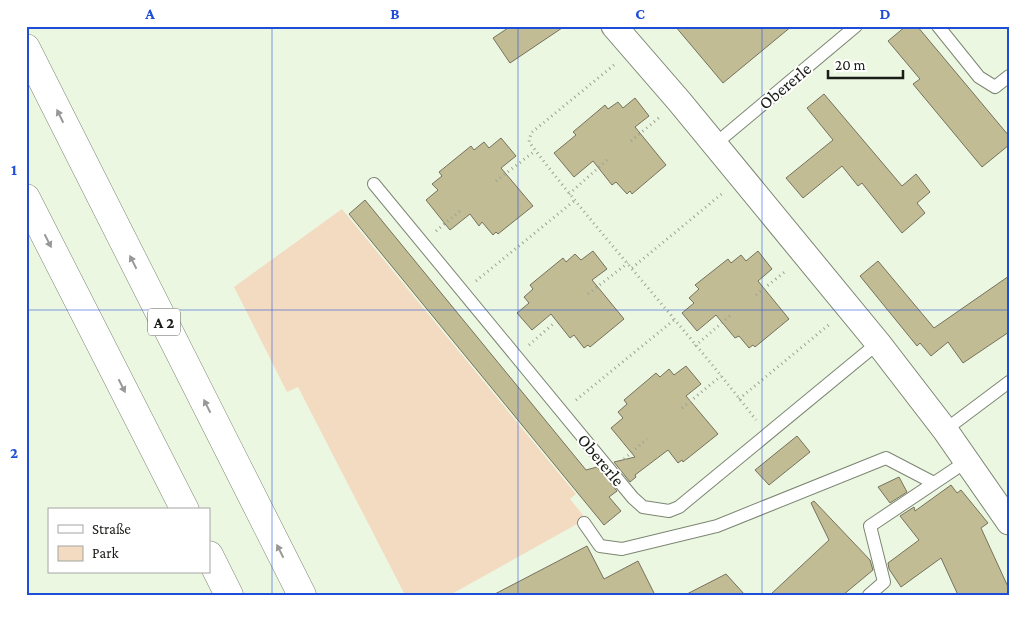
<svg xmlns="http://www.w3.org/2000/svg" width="1035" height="621" font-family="'Crimson Pro',serif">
	<rect width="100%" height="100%" fill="#ecf7e2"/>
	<!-- green -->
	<path fill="#f2dbc1" d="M342,209l234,285 -6,5 16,20 -136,76h-45l-107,-208 -11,5 -53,-105z"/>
	<!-- building -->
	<path fill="#c2bc95" stroke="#75725d" d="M511,26h54l-55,37 -17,-25z
		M675,26h117l-69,57z
		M906,26h11l92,110v9l-27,22 -69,-83 7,-5 -32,-38z
		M824,94l78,92 14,-12 14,18 -13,11 8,10 -23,20 -40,-50 -4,3 -16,-20 -39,32 -17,-20 47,-38 -26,-32z
		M635,98l14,18 -14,11 31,38 -34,29 -2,-3 -3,3 -11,-12 -4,3 -19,-24 -19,16 -20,-24 22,-18 -3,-3 32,-27 3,4 10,-7 5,6z
		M501,138l15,18 -15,12 32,38 -35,28 -2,-2 -3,3 -11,-13 -3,4 -9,-12 -20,16 -24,-30 12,-10 -6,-6 10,-8 -3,-4 32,-26 3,4 10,-8 5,6z
		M365,200l221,270 11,-3 20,24 -8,6 12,14 -17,14 -255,-311z
		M593,251l14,18 -15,11 32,39 -34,28 -2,-2 -4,3 -10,-13 -4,3 -19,-24 -19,16 -15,-17 12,-10 -5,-6 9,-8 -3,-4 33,-27 3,4 9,-8 6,6z
		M758,251l14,18 -14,12 31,38 -34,28 -2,-2 -4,3 -10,-12 -4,2 -19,-23 -19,16 -15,-18 12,-10 -5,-5 10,-9 -4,-4 33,-26 3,4 10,-8 5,6z
		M878,261l56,67 75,-52v56l-46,31 -15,-21 -17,14 -11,-13 -3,3 -57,-70z
		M686,366l15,18 -15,12 32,38 -35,28 -1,-2 -4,3 -10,-13 -33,25 1,2 -6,5 -16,-20 21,-5 -24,-29 12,-10 -5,-6 9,-8 -3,-4 32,-27 4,4 9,-8 5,6z
		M797,436l13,16 -41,33 -14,-15z
		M899,477l8,15 -17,11 -12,-16z
		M951,485l6,8 4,-3 27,33 -7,5 28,61v6h-51l-17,-37 -40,29 -12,-18 -1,-6 31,-23 -19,-24 14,-9 1,4z
		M814,501l56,59 3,10 -30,25h-73l59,-55 -18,-37z
		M587,546l17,33 34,-18 17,34h-162z
		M726,574l19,21h-60z"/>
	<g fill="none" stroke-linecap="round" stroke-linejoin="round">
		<!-- lane casing -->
		<g stroke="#7c8672" stroke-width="14">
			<path id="lane" d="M938,26l41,51 16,10 14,-11
				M714,145l142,-119
				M374,184l259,314 10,9 26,4 10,-4 199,-164
				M945,430l64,-48
				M584,523l16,23 22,3 95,-23 169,-68 48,25
				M869,595l15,-13 -14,-56 97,-65"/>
		</g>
		<!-- street casing -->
		<g stroke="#7c8672" stroke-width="27">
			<path id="street" d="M614,26l65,75 199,242 67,87 64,92"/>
		</g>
		<!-- highway casing -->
		<g stroke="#7c8672" stroke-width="29">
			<path id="highway" d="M26,48l276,547
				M26,198l159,312
				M209,555l20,40"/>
		</g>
		<!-- path -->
		<path stroke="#9ba393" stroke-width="3" stroke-dasharray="1 4" stroke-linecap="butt" d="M614,65l-83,68 -2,9c72,95 154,183 227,278
			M631,141l30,-25
			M496,181l39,-30
			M569,194l38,-34
			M436,231l24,-20
			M632,268l92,-76
			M476,281l98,-80
			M588,294l40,-31
			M756,295l31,-25
			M529,345l24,-21
			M695,346l36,-31
			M739,399l92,-76
			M576,400l98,-80
			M682,408l39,-32
			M624,459l23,-20"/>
		<!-- lane -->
		<use href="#lane" stroke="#fff" stroke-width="12"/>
		<!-- street -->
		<use href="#street" stroke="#fff" stroke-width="25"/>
		<!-- highway -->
		<use href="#highway" stroke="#fff" stroke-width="28"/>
	</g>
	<!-- one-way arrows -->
	<defs><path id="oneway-solid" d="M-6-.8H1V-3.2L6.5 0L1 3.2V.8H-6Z" transform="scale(1.25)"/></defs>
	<g fill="#989996">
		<use href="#oneway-solid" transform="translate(60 116) rotate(-116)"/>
		<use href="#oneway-solid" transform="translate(48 241) rotate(63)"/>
		<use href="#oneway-solid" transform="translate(133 262) rotate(-117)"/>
		<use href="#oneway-solid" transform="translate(122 386) rotate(63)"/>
		<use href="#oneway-solid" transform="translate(207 406) rotate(-117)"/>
		<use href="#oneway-solid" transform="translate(280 551) rotate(-117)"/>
	</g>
	<!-- grid -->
	<path fill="none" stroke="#1d4ed8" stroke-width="1" stroke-opacity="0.55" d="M272,26v569M518,26v569M762,26v569M26,310h983"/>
	<g text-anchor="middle" stroke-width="4" stroke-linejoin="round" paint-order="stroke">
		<!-- shield labels -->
		<rect fill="#fff" stroke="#5f615c" stroke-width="1" x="148" y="308.5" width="32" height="27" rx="4"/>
		<g font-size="16" font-weight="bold" fill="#1a1d16">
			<text x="164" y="328">A 2</text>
		</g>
		<!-- street labels -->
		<g font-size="18" fill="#1a1d16" stroke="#fff">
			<text transform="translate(785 86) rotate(-40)" y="6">Obererle</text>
			<text transform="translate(601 460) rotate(50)" y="6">Obererle</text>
		</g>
	</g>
	<!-- border -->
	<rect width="1035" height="621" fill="none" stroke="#ffffff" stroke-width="55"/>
	<!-- legend -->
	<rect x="48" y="508" width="162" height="65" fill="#ffffff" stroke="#a3a5a2"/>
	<rect x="58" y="525" width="25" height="8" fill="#ffffff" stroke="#a3a5a2"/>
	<text x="92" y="534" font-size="15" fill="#1a1d16">Straße</text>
	<rect x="58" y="546" width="25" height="15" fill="#f2dbc1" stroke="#a3a5a2"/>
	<text x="92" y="558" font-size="15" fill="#1a1d16">Park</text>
	<!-- scale -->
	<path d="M828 70v8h75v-8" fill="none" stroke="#1a1d16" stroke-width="2.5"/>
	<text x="835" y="70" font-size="15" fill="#1a1d16" stroke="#ffffff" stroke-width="4" paint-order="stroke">20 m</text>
	<rect x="28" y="28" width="980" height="566" fill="none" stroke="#1d4ed8" stroke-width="2"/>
	<g font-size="16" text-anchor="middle" font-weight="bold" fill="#1d4ed8">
		<text x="150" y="19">A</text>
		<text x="395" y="19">B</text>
		<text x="640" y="19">C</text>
		<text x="885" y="19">D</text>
		<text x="14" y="175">1</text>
		<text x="14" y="458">2</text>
	</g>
</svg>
